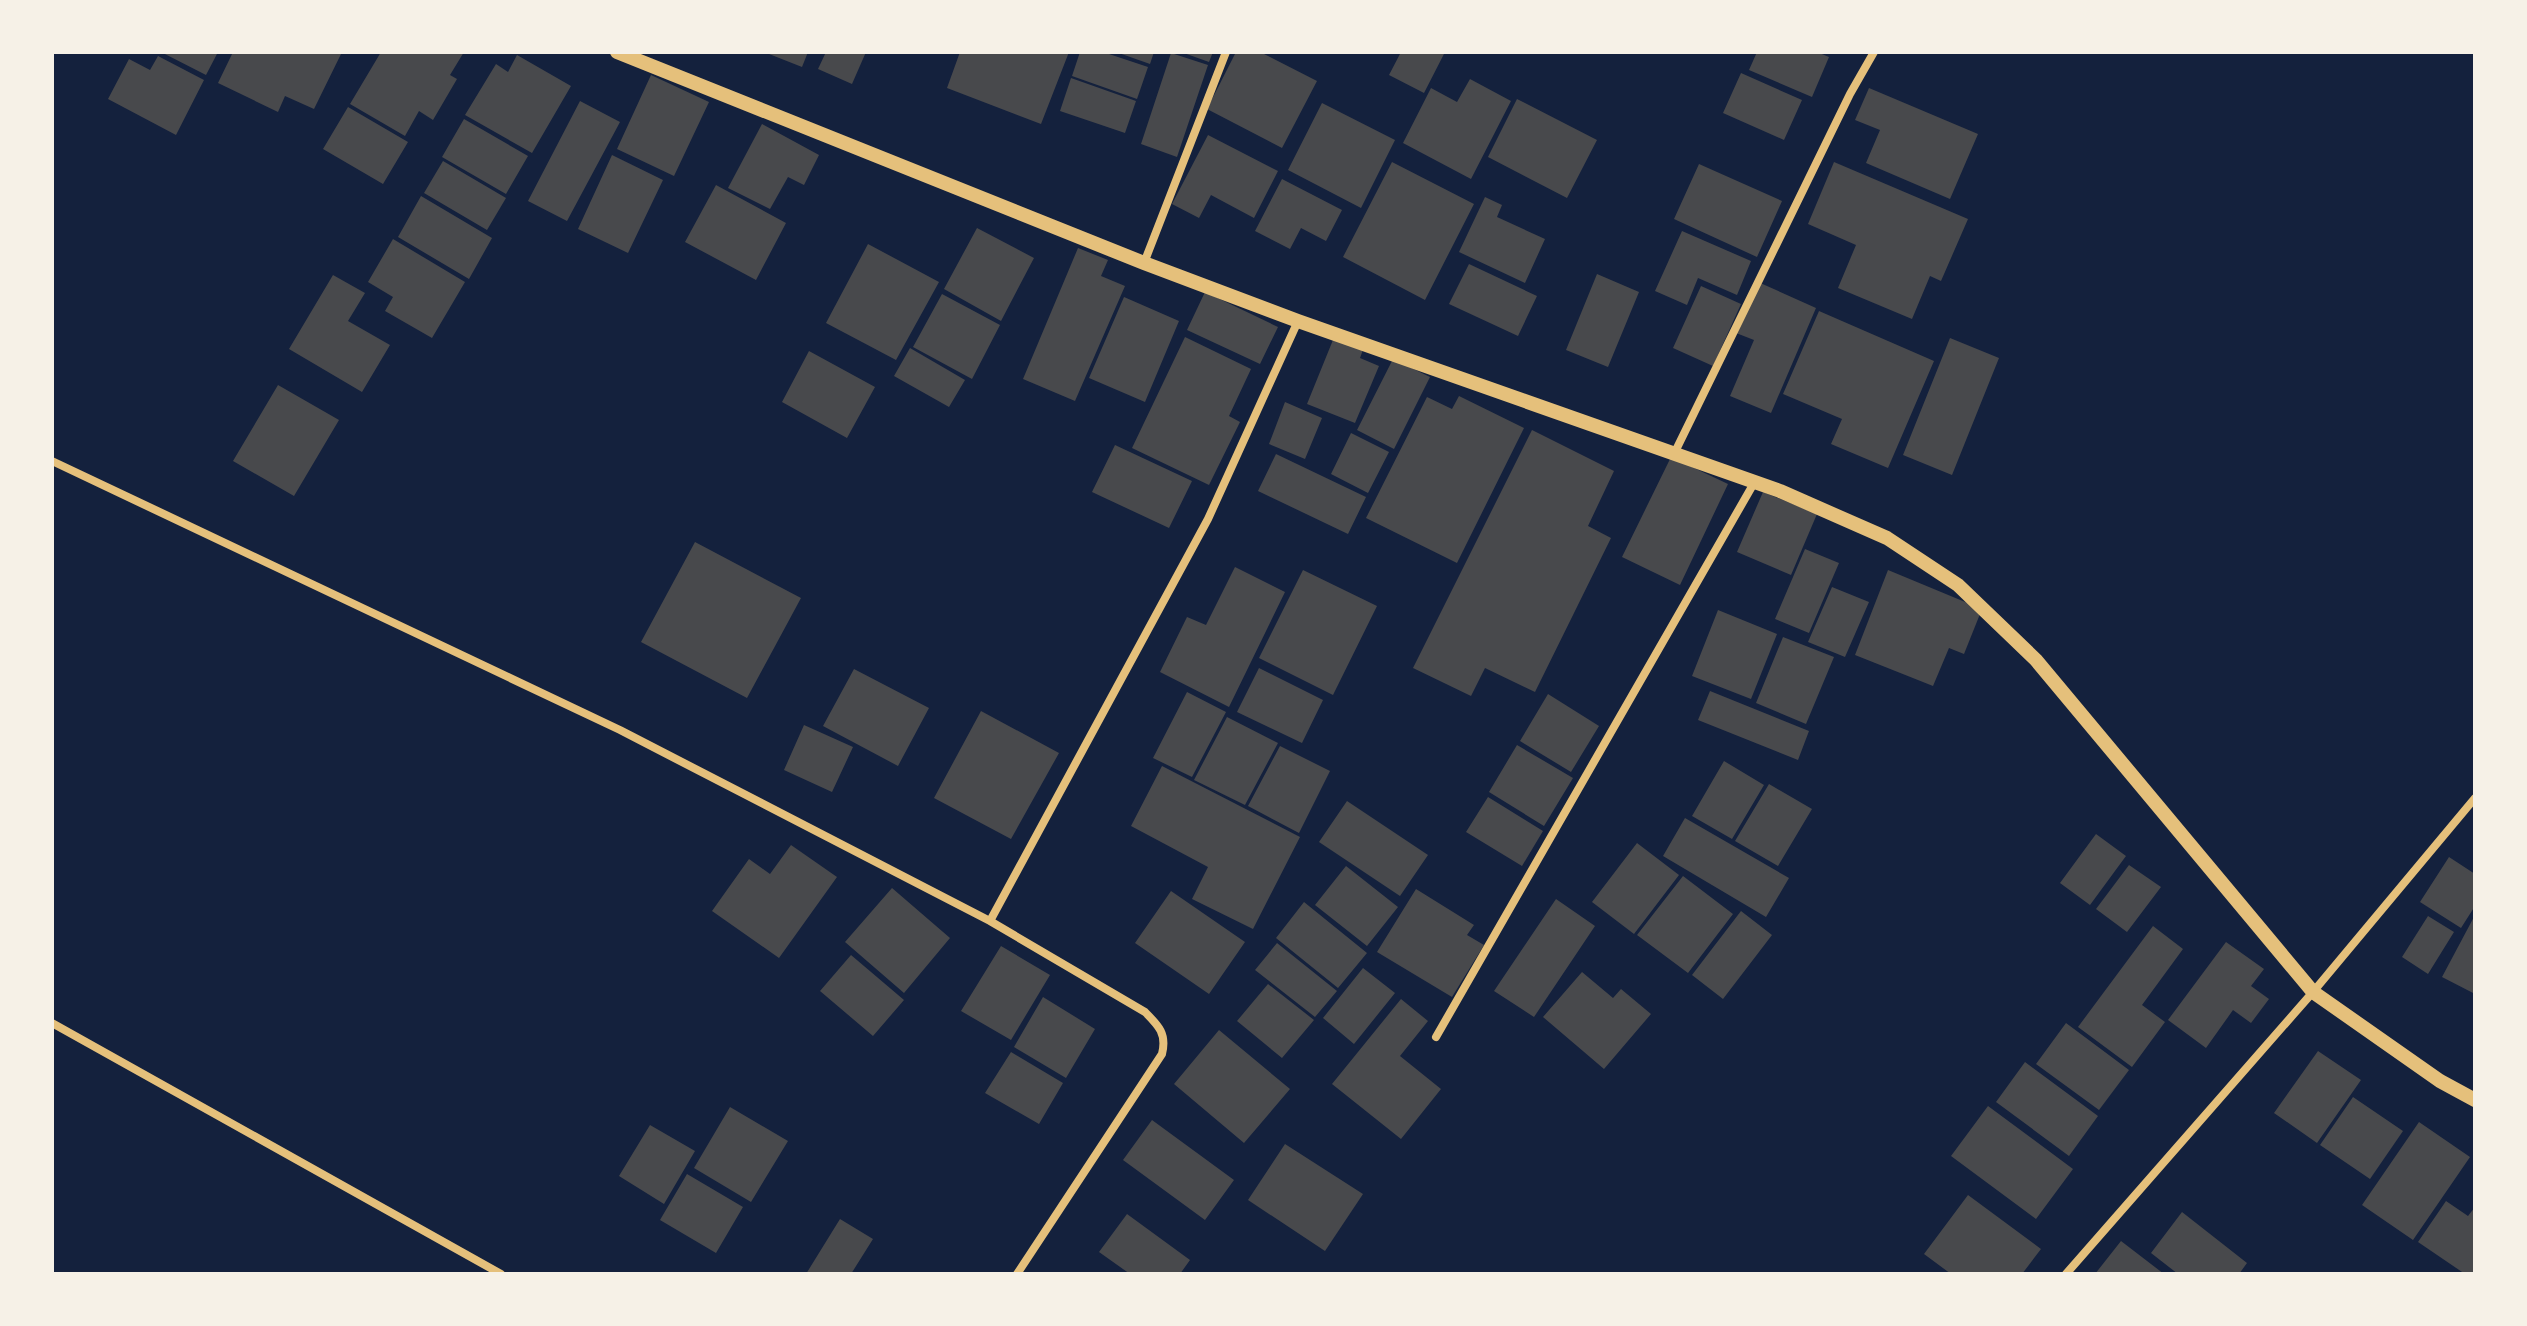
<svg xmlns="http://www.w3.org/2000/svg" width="2527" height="1326" font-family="'Space Grotesk',sans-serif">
	<rect width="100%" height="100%" fill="#14213d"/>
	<!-- building -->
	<path fill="#48494c" d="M161,52h57l-12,23z
		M233,52h109l-28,57 -29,-13 -7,16 -60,-29z
		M381,52h83l-14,23 7,4 -24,41 -14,-9 -14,25 -55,-32z
		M764,52h44l-6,15z
		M826,52h40l-14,32 -34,-15z
		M960,52h109l-28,72 -94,-36z
		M1080,52h23l45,15 -11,32 -65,-23z
		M1116,52h38l-4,12z
		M1181,52h32l-4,10z
		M1236,52h24l57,29 -35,67 -75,-39z
		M1401,52h44l-21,41 -35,-18z
		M1757,52h60l12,5 -17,40 -63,-27z
		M1171,53l37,12 -31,92 -36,-13z
		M517,55l54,31 -39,67 -67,-38 31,-51 12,8z
		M158,56l46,24 -28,55 -68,-36 21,-40 21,11z
		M1741,73l61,27 -18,40 -61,-27z
		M651,75l58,27 -35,74 -57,-27z
		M1071,78l65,23 -11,32 -65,-22z
		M1470,79l41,22 -40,78 -68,-36 28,-55 26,14z
		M1869,88l109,46 -28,65 -84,-36 14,-33 -25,-10z
		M1517,99l80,41 -30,58 -79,-41z
		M580,101l40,21 -53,99 -39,-20z
		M1322,103l73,37 -34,68 -73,-38z
		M348,107l60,35 -25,42 -60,-35z
		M464,119l64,37 -22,38 -64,-37z
		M762,124l57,31 -15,30 -16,-8 -18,32 -42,-21z
		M1208,135l70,36 -24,47 -43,-23 -12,23 -27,-14z
		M612,155l51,25 -35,73 -50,-24z
		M443,161l63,37 -19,32 -63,-37z
		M1392,162l82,42 -49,96 -82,-43z
		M1834,162l134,57 -27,62 -11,-5 -18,43 -74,-31 18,-43 -48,-21z
		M1699,164l83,37 -25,56 -83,-38z
		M1282,179l60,31 -16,31 -25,-13 -11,21 -35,-18z
		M716,185l70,38 -30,57 -71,-38z
		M421,196l71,42 -23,41 -71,-42z
		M1485,197l17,8 -5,12 48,22 -20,44 -66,-31z
		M977,228l57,30 -33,63 -57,-32z
		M1682,231l69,30 -14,34 -39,-17 -11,27 -32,-14z
		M393,239l72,43 -33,56 -47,-27 8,-14 -25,-15z
		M868,244l71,38 -43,78 -70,-37z
		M1078,248l30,12 -7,16 24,10 -50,115 -52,-22z
		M1469,264l68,32 -19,40 -69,-32z
		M1597,274l42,18 -31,75 -42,-17z
		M333,275l32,18 -17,28 42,24 -28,47 -73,-43z
		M1758,282l58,26 -45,105 -41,-17 24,-56 -18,-7z
		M1701,286l40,18 -28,62 -40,-18z
		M1205,292l73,35 -18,37 -73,-34z
		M942,294l58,31 -28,54 -59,-32z
		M1124,297l55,24 -34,81 -56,-24z
		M1819,311l115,50 -46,107 -57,-24 11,-25 -59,-25z
		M1335,335l29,12 -4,11 19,8 -24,57 -48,-19z
		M1185,337l66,32 -22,47 11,6 -31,63 -77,-37z
		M1950,338l49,20 -47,117 -49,-20z
		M910,348l55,32 -16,27 -55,-31z
		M809,351l66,36 -28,51 -65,-36z
		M1393,359l37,18 -36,72 -37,-19z
		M278,385l61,35 -45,76 -61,-35z
		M1459,396l65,32 -67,135 -91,-45 61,-121 25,12z
		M1285,402l37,16 -17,41 -36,-15z
		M1532,430l82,41 -26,55 23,12 -76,154 -50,-24 -14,28 -58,-28z
		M1351,433l38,19 -21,41 -37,-19z
		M1115,445l77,36 -23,47 -77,-36z
		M1276,454l90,43 -18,37 -90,-43z
		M1671,457l57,27 -48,101 -58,-28z
		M1763,492l54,22 -26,61 -54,-23z
		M695,542l106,56 -54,100 -106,-56z
		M1805,549l34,14 -30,70 -34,-14z
		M1235,567l50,25 -56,115 -69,-35 27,-55 19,8z
		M1303,570l74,36 -44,89 -74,-37z
		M1888,570l94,39 -18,45 -15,-6 -16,38 -78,-31z
		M1832,587l37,15 -24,55 -37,-15z
		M1718,610l59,24 -26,65 -59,-23z
		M1783,637l51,20 -28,67 -50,-21z
		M1259,668l64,32 -21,43 -65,-31z
		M854,669l75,39 -31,58 -75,-40z
		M1710,691l99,40 -11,29 -100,-40z
		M1187,692l39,20 -34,65 -39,-19z
		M1548,694l51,32 -28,46 -51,-31z
		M981,711l78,42 -48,86 -77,-41z
		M1227,717l51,26 -33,62 -51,-25z
		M804,725l49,22 -21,45 -48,-22z
		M1517,745l56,33 -29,48 -55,-34z
		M1280,746l50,25 -31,62 -51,-27z
		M1724,761l40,24 -32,54 -40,-23z
		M1162,766l138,71 -47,92 -61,-30 16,-32 -77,-41z
		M1769,784l43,25 -34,57 -43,-25z
		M1488,797l55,34 -21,35 -56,-34z
		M1347,801l81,54 -28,41 -81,-54z
		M1685,818l104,60 -23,39 -103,-61z
		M2096,834l30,22 -36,49 -30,-22z
		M1637,843l42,32 -45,59 -42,-32z
		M791,845l46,32 -58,81 -67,-47 37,-52 21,15z
		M2449,857l26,17v32l-14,22 -41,-26z
		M2129,865l32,22 -34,45 -31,-23z
		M1346,866l52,41 -31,39 -52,-41z
		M1683,876l50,38 -45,59 -51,-38z
		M892,888l58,50 -46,55 -59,-51z
		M1416,889l58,36 -7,10 17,10 -32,52 -75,-45z
		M1171,891l74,51 -36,52 -74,-51z
		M1556,899l39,27 -61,91 -40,-26z
		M1304,902l63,51 -29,35 -62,-50z
		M1741,911l31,24 -49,64 -31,-24z
		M2475,915v79l-33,-17z
		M2428,916l26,16 -26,42 -26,-17z
		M2153,926l30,23 -41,56 23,17 -33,45 -54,-40z
		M2226,942l38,27 -13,17 18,13 -18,24 -18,-13 -27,38 -38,-28z
		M1277,943l60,48 -22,26 -60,-47z
		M1001,946l49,29 -39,65 -50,-29z
		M851,955l53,45 -31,36 -53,-45z
		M1363,968l32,25 -41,51 -31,-26z
		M1582,972l31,26 8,-9 30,25 -47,55 -61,-52z
		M1268,984l46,36 -32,38 -45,-37z
		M1043,997l52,32 -29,49 -52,-31z
		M1401,999l27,22 -28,35 41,33 -40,50 -69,-55z
		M2066,1023l63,47 -30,40 -63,-46z
		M1219,1030l71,59 -46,54 -70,-59z
		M2318,1051l43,29 -44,63 -43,-30z
		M1011,1052l52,31 -24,41 -54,-31z
		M2025,1062l73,54 -29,40 -73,-54z
		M2353,1097l50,34 -33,48 -50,-34z
		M1988,1106l85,63 -37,50 -85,-63z
		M730,1107l58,34 -37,61 -57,-34z
		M1152,1120l82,60 -29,40 -82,-60z
		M2419,1122l51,35 -57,83 -51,-35z
		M650,1125l45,26 -31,53 -45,-28z
		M1285,1144l78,50 -38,57 -77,-51z
		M687,1174l56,33 -27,46 -56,-33z
		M1968,1195l73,54 -19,25h-71l-27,-20z
		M2446,1201l22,15 7,-9v67h-10l-47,-32z
		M2182,1212l65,51 -8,11h-61l-27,-21z
		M1127,1214l63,46 -10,14h-50l-31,-22z
		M840,1219l33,20 -22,35h-45z
		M2121,1241l43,33h-69z"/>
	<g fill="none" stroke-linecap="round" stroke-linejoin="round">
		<!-- minor -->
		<path stroke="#e5c07b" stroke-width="8" d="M1144,263l82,-211
			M1674,454l176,-360 24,-42
			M52,461l568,269 370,191 155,91c14,14 22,22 17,42l-145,220
			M990,921l218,-402 90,-198
			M52,1023l449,251
			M1436,1037l318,-554
			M2066,1274l247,-282 162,-194"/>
		<!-- tertiary -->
		<path stroke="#e5c07b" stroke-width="14" d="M617,52l527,211 154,58 482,170 107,47 71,47 78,75 277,332 127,89 35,19"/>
	</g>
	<!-- border -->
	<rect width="2527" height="1326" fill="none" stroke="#f6f1e7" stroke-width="108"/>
</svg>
